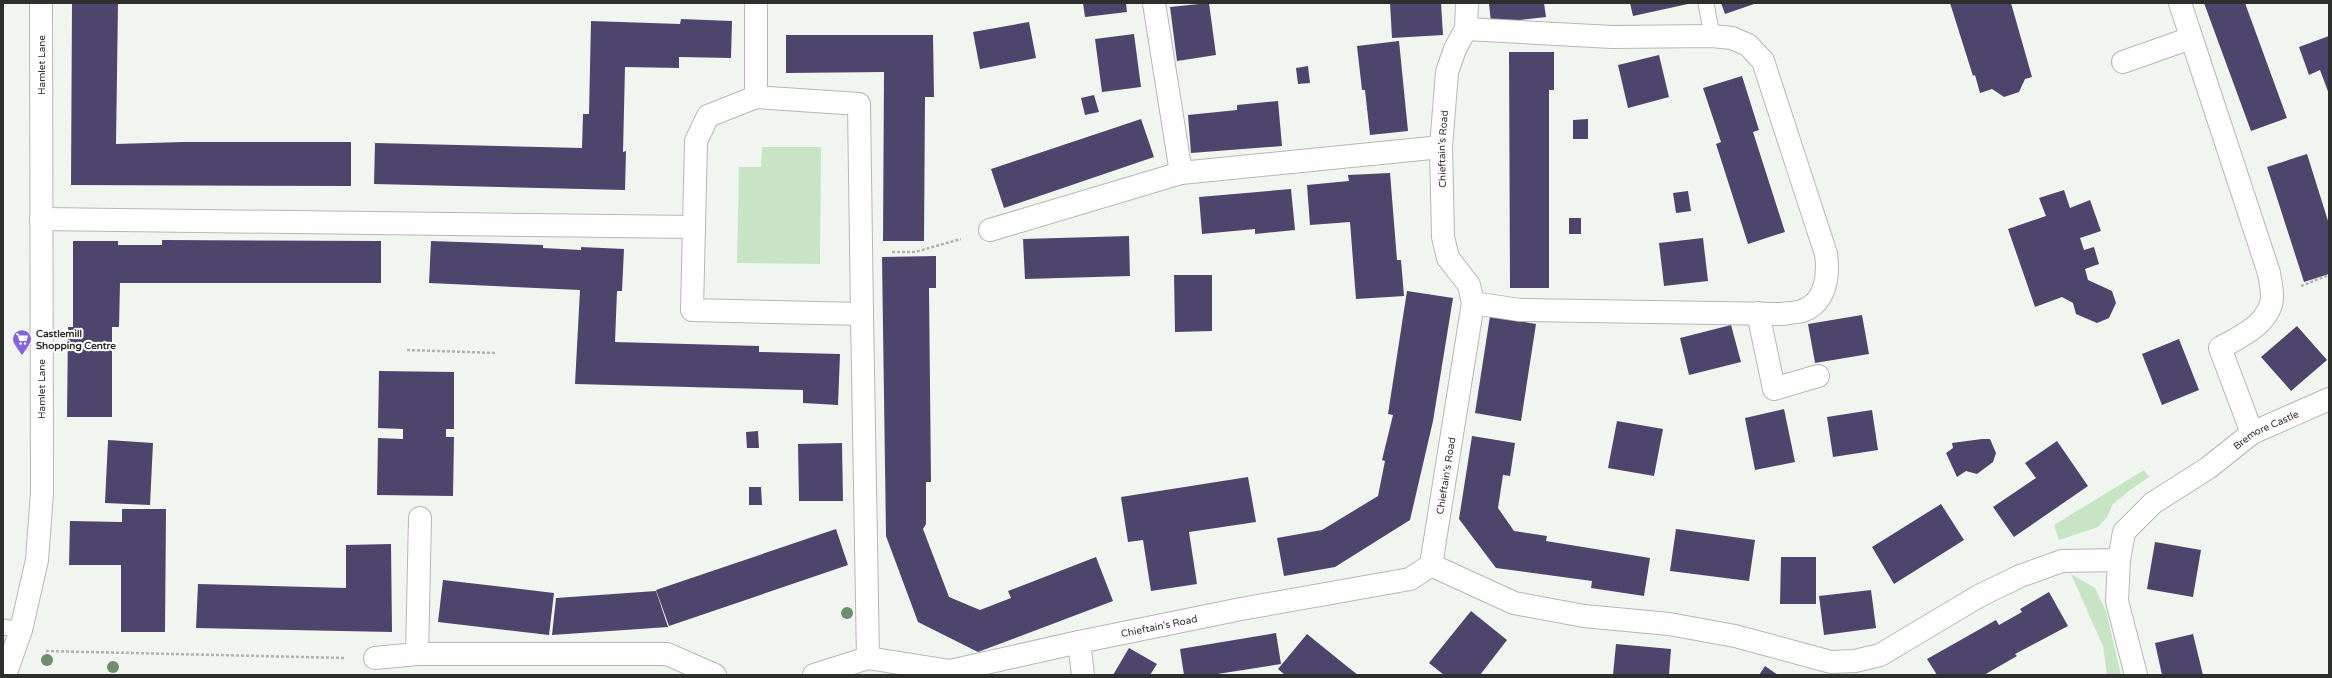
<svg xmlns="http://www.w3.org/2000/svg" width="2332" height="678" font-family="'Varela Round',sans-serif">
	<rect width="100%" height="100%" fill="#f1f5f0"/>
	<!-- green -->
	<path fill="#c7e5c4" d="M762,147h59l-1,117 -83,-1 2,-96h22z
		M2144,470l5,7 -19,13 -17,14 -6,13 -9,10 -39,13 -5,-15z
		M2071,574l24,14 11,23 15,64h-14l-4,-29z"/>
	<!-- building -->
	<path fill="#4d456c" d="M72,3h46l-2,141 68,-2h167v44l-280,-1z
		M1083,3h43l1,9 -42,5z
		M1209,3l7,52 -39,6 -7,-54z
		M1390,3h51l2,32 -51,3z
		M1489,3h55l2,14 -55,6z
		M1630,3h58v1l-55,12z
		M1721,3h36l-32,11z
		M1950,3h61l21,74 -7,2 -6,13 -15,5 -12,-8 -12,4 -5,-18 -2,1z
		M2204,3h41l42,115 -36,13z
		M681,19l51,2 -1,37 -52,-1v11l-54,-1 -2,85 3,-1 -1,39 -251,-6 1,-41 207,5 1,-34h6l2,-93 89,3z
		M1029,22l7,36 -56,11 -7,-37z
		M1134,34l7,53 -39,5 -7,-53z
		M786,35h147l1,62h-9l-1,144h-41l1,-169 -98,1z
		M2329,36v58l-9,-24 -11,5 -10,-28z
		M1399,41l9,90 -38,4 -5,-45h-3l-5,-44z
		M1509,52h45v38h-5v198h-39z
		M1659,55l10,42 -41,11 -10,-43z
		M1308,66l2,17 -12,1 -2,-16z
		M1742,76l17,54 -6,2 32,100 -37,12 -32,-100 5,-2 -18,-54z
		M1094,95l5,17 -14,3 -4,-17z
		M1278,101l4,45 -91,7 -3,-38 49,-5v-5z
		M1141,119l13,38 -150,51 -13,-39z
		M1588,119v20h-15v-19z
		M2307,154l22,70v50l-25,8 -37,-115z
		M1390,173l7,87h4l3,36 -48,3 -6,-77 -40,3 -3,-40 42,-4 -1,-6z
		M1291,189l4,41 -40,4v-5l-53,5 -3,-37z
		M2064,190l6,18 20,-8 11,31 -21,7 4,12 10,-3 5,17 -14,5 3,11 24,11 4,12 -7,15 -12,5 -21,-9 -3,-11 -11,-6 -27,10 -27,-78 38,-13 -7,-18z
		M1688,191l3,20 -15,2 -3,-20z
		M1569,218h12v16h-12z
		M1129,236l1,40 -105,3 -2,-40z
		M1703,238l5,43 -44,5 -5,-43z
		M162,240l219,1v42h-261l-1,44h-7v90h-45l1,-90h5v-86h45v4h44z
		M431,241l112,4v3l38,2v-3l43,2 -2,42h-5l-2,51 144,4v6l81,2 -2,51 -35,-2v-13l-228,-6 5,-94 -151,-7z
		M936,256v32h-7l2,194h-5v42l-3,5 26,68 31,13 31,-12 -3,-7 88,-34 17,44 -135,51 -60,-30 -32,-86 -4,-279z
		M1174,275h38v56l-37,1z
		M1407,291l46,7 -20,123 -23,99 -75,47 -51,9 -7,-38 45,-8 56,-34 7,-35 -3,-1 11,-45 -5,-1z
		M1862,315l7,39 -54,9 -7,-39z
		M1490,316l46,8 -15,97 -46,-8z
		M1731,325l10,37 -52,13 -9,-37z
		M2297,326l30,34 -36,31 -30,-34z
		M2179,339l20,51 -37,15 -20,-51z
		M379,371l75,1v57h-8v8h8l-1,59 -76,-1 1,-57 25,1v-10l-25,-1z
		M1784,409l11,53 -40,8 -10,-52z
		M1872,410l6,40 -45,7 -6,-40z
		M1617,421l46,8 -9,47 -46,-8z
		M758,431l1,17h-12l-1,-16z
		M1472,436l43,7 -5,33 -7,-1 -5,33 16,23 33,5 -1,5 104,17 -6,38 -53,-8 1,-7 -96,-13 -37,-49z
		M1982,439h8l6,14 -3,9 -16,12 -11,-3 -9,6 -11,-24 7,-5 -1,-5z
		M108,440l45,3 -3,62 -45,-2z
		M2057,441l31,45 -74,51 -21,-30 43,-29 -11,-15z
		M842,443l1,58h-44l-1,-57z
		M1248,477l8,45 -67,10 8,52 -46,7 -8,-51 -15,2 -7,-45z
		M749,487h12l1,18h-13z
		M1941,504l23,36 -70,44 -22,-37z
		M122,509h44l-1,123h-44v-67h-52l1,-44 52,1z
		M836,529l12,36 -179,61 -13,-36z
		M1676,529l79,11 -6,41 -79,-10z
		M2155,542l46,8 -8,47 -46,-8z
		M391,544l1,88 -196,-4 2,-44 148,4v-43z
		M1781,557h35v47h-36z
		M443,580l111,13 -5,42 -111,-13z
		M1871,590l5,38 -52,7 -5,-39z
		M656,591l12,36 -116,8 4,-37z
		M2049,592l19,34 -53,28 2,2 -33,19h-47l-10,-16 69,-39 3,5 23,-13 -2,-3z
		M1471,611l36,29 -27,35h-36l-15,-12z
		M1276,633l5,31 -70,11h-27l-4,-26z
		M1307,634l42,34 9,7h-73l-7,-6z
		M2193,634l10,41h-41l-7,-32z
		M1616,644l55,5 -2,26h-56z
		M1129,648l28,16 -7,11h-37z
		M1765,666l13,9h-19z"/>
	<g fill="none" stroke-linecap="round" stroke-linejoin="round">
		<!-- service casing -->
		<g stroke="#b4b8b3" stroke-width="17">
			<path id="service" d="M1706,3l6,33
				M3,627l18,3"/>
		</g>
		<!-- minor casing -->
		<g stroke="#b4b8b3" stroke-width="24">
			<g id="minor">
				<path d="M756,3v94"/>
				<path d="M1154,3l27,170"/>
				<path d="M2180,3l89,270c1,7 3,15 3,22 1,27 -32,42 -52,53l32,85"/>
				<path d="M1466,29l146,8 100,-1 20,2 16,7 15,16 63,193c3,21 0,49 -24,57 -7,2 -15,2 -22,3l-260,-4 -47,-7"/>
				<path d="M2123,62l68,-24"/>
				<path d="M756,97l103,7 3,210 -170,-4 4,-169 12,-25z"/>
				<path d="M41,219l653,8"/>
				<path d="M990,230l191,-57 260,-26"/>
				<path d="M1758,313l16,76 44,-13"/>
				<path d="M862,314l6,344"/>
				<path d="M1431,565l83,38 70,13 85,8 66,12 96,26 24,-1 25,-6 99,-59 41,-20 42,-15 57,-1"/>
				<path d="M417,654h250l48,21"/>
				<path d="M375,658l42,-4 3,-136"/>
				<path d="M814,675l54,-17 82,13 129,-29"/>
				<path id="s1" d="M1083,675l-4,-33 162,-33 169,-30 21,-14 42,-262 -4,-18 -21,-27 -5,-21 -2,-90 6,-75 8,-23 11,-20 1,-26"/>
				<path id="s2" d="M2136,675l-19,-74 2,-41 5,-28 29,-29 55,-35 44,-35 77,-34"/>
			</g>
		</g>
		<!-- tertiary casing -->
		<g stroke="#b4b8b3" stroke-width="24">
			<path id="tertiary" d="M5,675l16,-45 16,-70 5,-67 -1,-490"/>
		</g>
		<!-- path -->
		<path stroke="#b0b3af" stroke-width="2.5" stroke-dasharray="3 2" stroke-linecap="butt" d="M892,252h23l46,-13
			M2301,286l28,-11
			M407,350l89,3
			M46,651l299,7"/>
		<!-- service -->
		<use href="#service" stroke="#fff" stroke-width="15"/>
		<!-- minor -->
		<use href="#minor" stroke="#fff" stroke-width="22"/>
		<!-- tertiary -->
		<use href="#tertiary" stroke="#fff" stroke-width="22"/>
	</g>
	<!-- trees -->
	<g fill="#6e8c6e">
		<circle cx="847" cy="613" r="6"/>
		<circle cx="47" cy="660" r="6"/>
		<circle cx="113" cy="667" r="6"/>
	</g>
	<!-- icons -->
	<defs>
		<g id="supermarket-pin" transform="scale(1)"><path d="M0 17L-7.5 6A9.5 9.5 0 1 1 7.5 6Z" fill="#8564df" stroke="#fff"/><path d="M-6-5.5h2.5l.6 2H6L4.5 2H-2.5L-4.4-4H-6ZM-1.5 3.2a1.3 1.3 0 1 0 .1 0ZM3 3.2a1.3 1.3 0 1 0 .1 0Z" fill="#fff"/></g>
	</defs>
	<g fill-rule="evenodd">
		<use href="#supermarket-pin" x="22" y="339"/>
	</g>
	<g text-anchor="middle" stroke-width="4" stroke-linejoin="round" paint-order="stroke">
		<!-- street labels -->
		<g font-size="10" fill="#2d2f2d" stroke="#fff">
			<text transform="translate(41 65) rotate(-90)" y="4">Hamlet Lane</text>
			<text dy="4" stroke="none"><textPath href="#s1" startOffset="823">Chieftain's Road</textPath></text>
			<text transform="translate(41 389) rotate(-90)" y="4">Hamlet Lane</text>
			<text dy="4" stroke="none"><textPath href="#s2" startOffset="322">Bremore Castle</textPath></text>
			<text dy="4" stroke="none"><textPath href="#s1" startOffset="486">Chieftain's Road</textPath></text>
			<text dy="4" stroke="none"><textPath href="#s1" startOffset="115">Chieftain's Road</textPath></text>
		</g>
		<!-- poi labels -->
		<g font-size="10" font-weight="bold" fill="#2d2f2d" stroke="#fff" text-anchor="start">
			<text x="36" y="337">Castlemill<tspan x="36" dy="12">Shopping Centre</tspan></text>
		</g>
	</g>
	<!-- border -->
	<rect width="2332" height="678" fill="none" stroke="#2d2f2d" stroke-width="8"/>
</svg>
